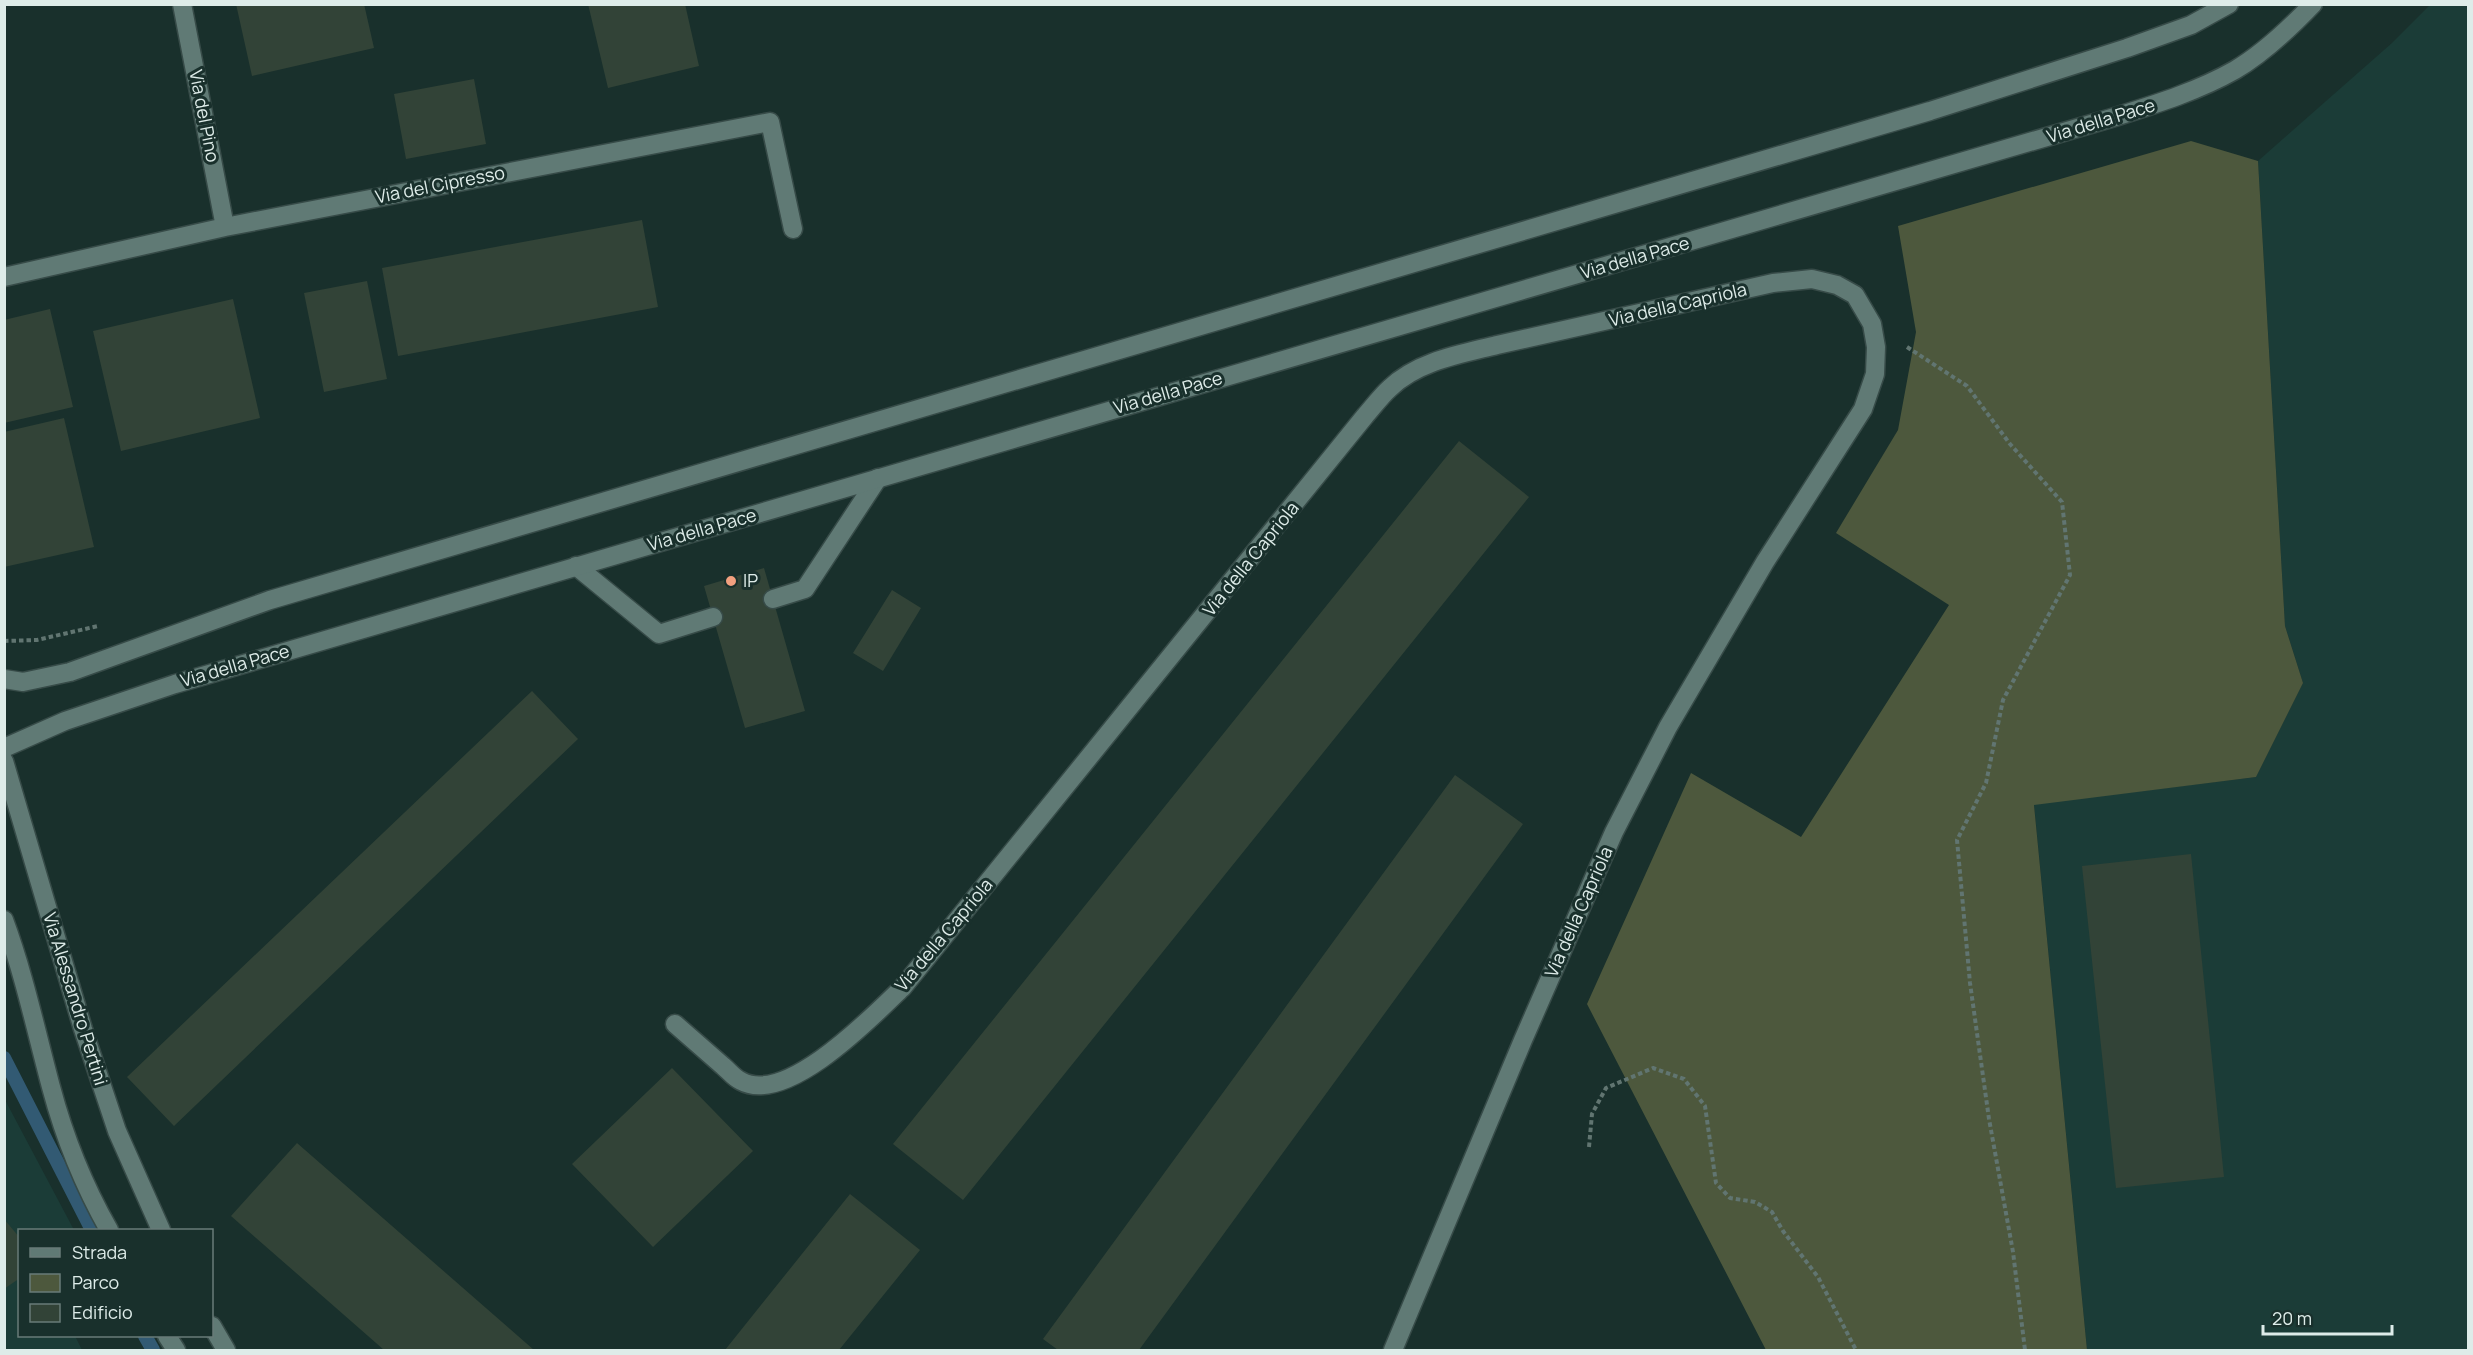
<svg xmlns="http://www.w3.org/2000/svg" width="2473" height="1355" font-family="Manrope,sans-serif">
	<rect width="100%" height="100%" fill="#19302c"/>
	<!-- built -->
	<path fill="#1b3c37" d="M2430,5h38v1345h-381l-53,-546 222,-27 47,-94 -18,-57 -27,-465 134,-118z
		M4,1098l70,132h-54v106h55l7,14h-77z"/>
	<!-- green -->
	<path fill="#4d583d" d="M2191,141l67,20 27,465 18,57 -47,94 -222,28 53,545h-321l-179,-346 104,-231 110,64 148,-232 -113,-72 62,-103 18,-98 -18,-106z"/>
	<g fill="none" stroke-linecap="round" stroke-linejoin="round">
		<!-- stream -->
		<path stroke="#325a73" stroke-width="14" d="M4,1058l88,172
			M145,1336l8,14"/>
	</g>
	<!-- building -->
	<path fill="#324337" d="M236,4h128l10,44 -122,28z
		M588,4h97l14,62 -91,22z
		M474,79l12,65 -80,15 -12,-65z
		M642,220l16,87 -260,49 -16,-88z
		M367,281l20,98 -63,13 -20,-99z
		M233,299l27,119 -139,33 -28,-120z
		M50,309l23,98 -69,16v-103z
		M64,418l30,129 -90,20v-135z
		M1459,441l70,56 -566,703 -70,-56z
		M764,568l41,143 -60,17 -41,-142z
		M892,590l29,18 -38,63 -30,-18z
		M532,691l46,48 -404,387 -47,-49z
		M1455,775l68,49 -384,526h-81l-15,-11z
		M2191,854l33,323 -108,11 -34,-322z
		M672,1068l81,83 -100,96 -81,-83z
		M297,1143l237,207h-150l-153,-134z
		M850,1194l70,56 -81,100h-114z
		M4,1219l16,19v40l-16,11z"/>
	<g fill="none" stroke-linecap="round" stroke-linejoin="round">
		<!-- service casing -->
		<g stroke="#374b48" stroke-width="21">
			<path id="service" d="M576,566l83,68 54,-17
				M773,599l32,-10 73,-111"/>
		</g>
		<!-- minor casing -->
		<g stroke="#374b48" stroke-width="21">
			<path id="minor" d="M182,4l43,223
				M4,277l221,-50 545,-105 23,107
				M675,1024c16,14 32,28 48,42 6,5 11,12 18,15 45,25 131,-64 162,-94l462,-571c8,-9 16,-20 25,-28 28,-27 71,-34 107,-43l276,-62 39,-4 25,6 18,10 17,29 4,23 -1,27 -12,35 -98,153 -97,165 -54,105 -91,208 -130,310"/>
		</g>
		<!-- tertiary casing -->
		<g stroke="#374b48" stroke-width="21">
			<path id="tertiary" d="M4,679l19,3 47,-10 200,-72 1660,-489 197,-63 64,-23 38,-21
				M4,748l61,-27 110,-37 1940,-567c41,-13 83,-26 120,-47 29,-17 55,-42 78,-66
				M4,761l79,268 34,102 44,99
				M4,920c20,54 32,111 47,167 13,49 33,99 58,143
				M212,1326l14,24
				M167,1336l9,14"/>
		</g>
		<!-- path -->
		<path stroke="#617571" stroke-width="4" stroke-dasharray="4.5 3" stroke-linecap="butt" d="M1907,347l60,39 43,58 52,58 8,73 -67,125 -17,83 -29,57 13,143 19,136 24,133 12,98
			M4,641l33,-1 61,-14
			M1589,1147l3,-33 14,-26 47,-20 31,11 21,27 11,77 14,15 25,4 17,10 11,19 35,46 38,73"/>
		<!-- service -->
		<use href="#service" stroke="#607a75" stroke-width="18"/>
		<!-- minor -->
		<use href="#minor" stroke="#607a75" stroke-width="18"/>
		<!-- tertiary -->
		<use href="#tertiary" stroke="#607a75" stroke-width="18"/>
	</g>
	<!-- markers -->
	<circle fill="#f2a07f" stroke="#19302c" stroke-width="2" cx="731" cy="581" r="6"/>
	<g text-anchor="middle" stroke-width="6" stroke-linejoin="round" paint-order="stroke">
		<!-- street labels -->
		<g font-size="18" fill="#deece9" stroke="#19302c">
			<text transform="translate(204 116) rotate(79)" y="6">Via del Pino</text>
			<text transform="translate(2101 121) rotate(-17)" y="6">Via della Pace</text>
			<text transform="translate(440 185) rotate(-11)" y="6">Via del Cipresso</text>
			<text transform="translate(1635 258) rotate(-16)" y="6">Via della Pace</text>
			<text transform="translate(1678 305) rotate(-13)" y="6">Via della Capriola</text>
			<text transform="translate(1168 393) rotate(-16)" y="6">Via della Pace</text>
			<text transform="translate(702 530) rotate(-16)" y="6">Via della Pace</text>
			<text transform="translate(1251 559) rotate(-51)" y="6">Via della Capriola</text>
			<text transform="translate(235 666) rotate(-16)" y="6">Via della Pace</text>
			<text transform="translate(1579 912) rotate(-66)" y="6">Via della Capriola</text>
			<text transform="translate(944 935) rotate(-50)" y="6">Via della Capriola</text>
			<text transform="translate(75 999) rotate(73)" y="6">Via Alessandro Pertini</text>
		</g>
		<!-- poi labels -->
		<g font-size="18" fill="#deece9" stroke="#19302c" text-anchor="start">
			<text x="743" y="587">IP</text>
		</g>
	</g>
	<!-- border -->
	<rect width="2473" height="1355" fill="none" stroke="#deece9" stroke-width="12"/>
	<!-- legend -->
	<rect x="18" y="1229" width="195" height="108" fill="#19302c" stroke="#687b78" stroke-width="1.5"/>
	<rect x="30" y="1248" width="30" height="9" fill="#607a75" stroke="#687b78" stroke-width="1.5"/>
	<text x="72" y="1259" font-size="18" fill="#deece9">Strada</text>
	<rect x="30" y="1274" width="30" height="18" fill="#4d583d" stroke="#687b78" stroke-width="1.5"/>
	<text x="72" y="1289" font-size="18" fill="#deece9">Parco</text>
	<rect x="30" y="1304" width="30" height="18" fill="#324337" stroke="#687b78" stroke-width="1.5"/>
	<text x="72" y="1319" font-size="18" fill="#deece9">Edificio</text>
	<!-- scale -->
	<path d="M2263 1325v9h129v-9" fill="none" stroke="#deece9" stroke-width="3"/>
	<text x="2272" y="1325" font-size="18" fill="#deece9" stroke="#19302c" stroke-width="4.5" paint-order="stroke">20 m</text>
</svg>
